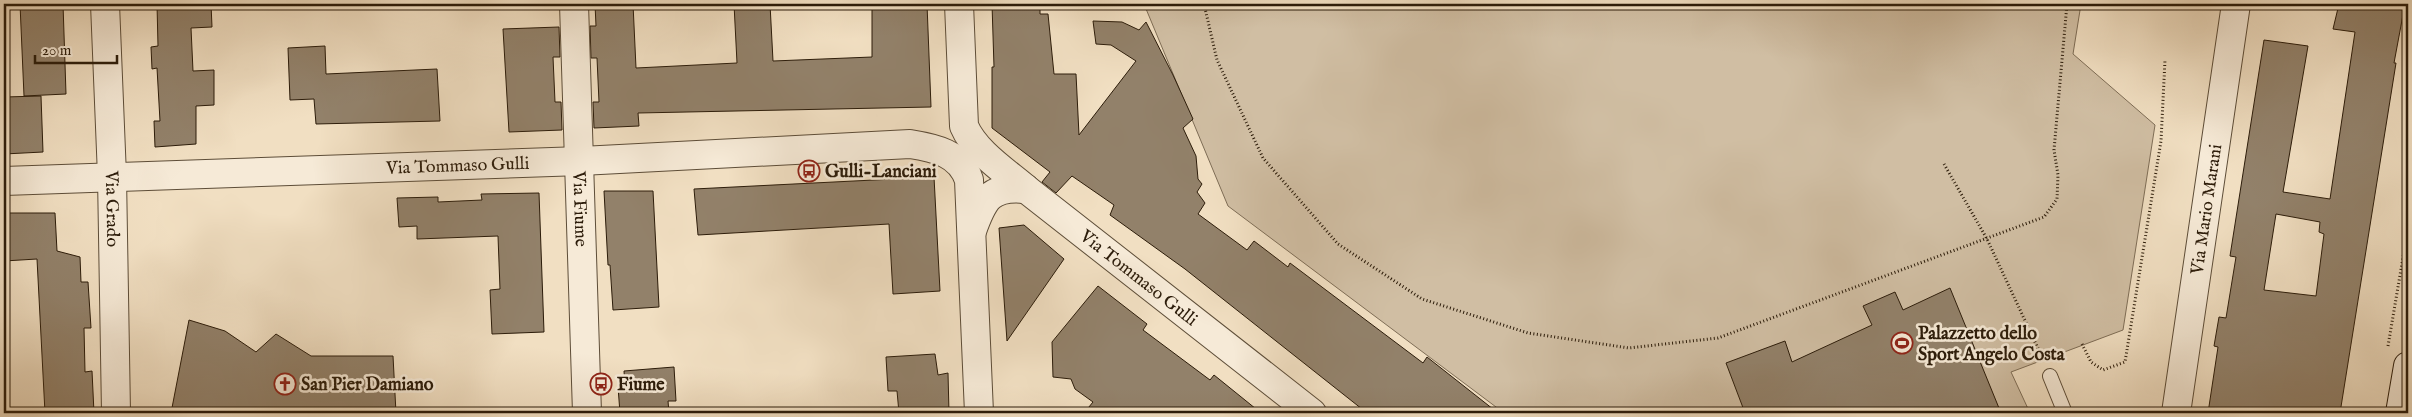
<svg xmlns="http://www.w3.org/2000/svg" width="2412" height="417" font-family="'IM FELL English',serif">
	<rect width="100%" height="100%" fill="#f1dfc2"/>
	<filter id="stains"><feTurbulence type="fractalNoise" baseFrequency=".004" numOctaves="4"/><feColorMatrix values="0 0 0 0 .2 0 0 0 0 .09 0 0 0 0 .02 0 0 0 .5 -.17"/></filter>
	<radialGradient id="worn" r=".72"><stop offset=".6" stop-color="#630" stop-opacity="0"/><stop offset="1" stop-color="#630" stop-opacity=".3"/></radialGradient>
	<!-- pitch -->
	<path fill="#d0bea3" stroke="#7e6d56" d="M1144,4h937l-8,50 82,71 -32,205 -112,42 19,41h-526l-276,-207z"/>
	<!-- building -->
	<path fill="#92816a" stroke="#2c1c0a" fill-rule="evenodd" d="M20,4h43l3,90 -42,2z
		M157,4h54l1,23 -21,1 2,43 21,-1v35l-18,1v38l-41,3 -1,-26h6l-3,-53 -5,1 -1,-22 7,-1z
		M595,4h38l3,64 101,-5 -3,-59h36l3,57 99,-4v-49h6v-4h49l4,103 -293,6 1,13 -45,2 -1,-26h6l-2,-44h-6l-1,-32h6z
		M992,4h48v10h8l6,60h22l3,61 57,-74 -25,-16 -15,-1 -3,-23 29,1 17,8 7,-8 27,53 20,44 -10,9 13,28 2,23 4,5 -5,8 8,11 -7,11 49,36 7,-9 34,26 2,-4 133,100 4,-6 71,56h-131l-182,-144 -75,-54 4,-10 -42,-29 -16,17 -14,-11 8,-10 -58,-44v-61h2z
		M2339,4h66l-11,59h2l-56,350h-132l10,-66 -4,-1 5,-29 7,1 10,-61 -6,-1 34,-216 44,6 -25,146 47,7 25,-167 -22,-3zM2276,214l44,8 -1,10 5,2 -8,62 -52,-6z
		M559,27l1,30h-7l2,45h6l1,28 -53,2 -6,-103z
		M325,46l1,28 111,-5 3,52 -124,3 -2,-25 -24,1 -2,-52z
		M41,96l2,56 -39,2v-57z
		M934,177l6,114 -47,3 -4,-70 -191,11 -4,-46z
		M604,191h49l6,116 -46,3 -3,-45h-2z
		M539,193l5,139 -52,2 -2,-44 10,-1 -2,-53 -81,3v-13l-18,1 -2,-29 41,-1v5l44,-2 -1,-6z
		M7,213h48l2,38 23,6 1,25h7l3,46h-7l1,44 7,-1 2,42h-49l-8,-154 -33,2v-42h3z
		M1024,225l40,34 -57,82 -8,-113z
		M1098,286l49,38 -4,6 67,50 4,-5 47,38h-177l9,-11 -18,-13 -4,-10 -18,-2 -1,-35z
		M1950,288l51,125h-256l-19,-50 59,-22 7,21 80,-37 -9,-19 32,-14 8,18z
		M189,320l36,11 31,21 20,-18 35,22h82l3,57h-225z
		M935,354l3,21 10,-2 1,40h-50l-2,-22h-9l-2,-34z
		M674,367l2,34h-8l1,12h-49l-2,-26 7,-1 -1,-15z"/>
	<g fill="none" stroke-linecap="round" stroke-linejoin="round">
		<!-- lane casing -->
		<g stroke="#5d4d38" stroke-width="16">
			<path id="lane" d="M2050,376l15,37"/>
		</g>
		<!-- street casing -->
		<g stroke="#5d4d38" stroke-width="30">
			<g id="street">
				<path id="s1" d="M105,4l7,172 4,237"/>
				<path id="s2" d="M574,4l13,409"/>
				<path id="s3" d="M959,4l5,122c11,26 41,45 62,63l286,224"/>
				<path id="s4" d="M4,181l577,-20 329,-17c25,4 50,9 59,36l10,233"/>
				<path d="M972,231c11,-31 18,-46 54,-42"/>
				<path id="s5" d="M2176,413l60,-409"/>
			</g>
		</g>
		<!-- secondary casing -->
		<g stroke="#2c1c0a" stroke-width="30">
			<path id="secondary" d="M2400,413l8,-47"/>
		</g>
		<!-- path -->
		<path stroke="#2c1c0a" stroke-width="3" stroke-dasharray="1 2.5" stroke-linecap="butt" d="M1204,4l13,56 46,98 75,86 84,55 106,34 101,15 89,-10 326,-121 13,-18 1,-24 -4,-25 13,-146
			M1944,164l43,75 55,118
			M2082,344l9,18 12,8 22,-8 36,-221 4,-81
			M2388,346l20,-118"/>
		<!-- lane -->
		<use href="#lane" stroke="#f6ead7" stroke-width="14"/>
		<!-- street -->
		<use href="#street" stroke="#f6ead7" stroke-width="28"/>
		<!-- secondary -->
		<use href="#secondary" stroke="#f6ead7" stroke-width="28"/>
	</g>
	<!-- icons -->
	<defs>
		<g id="bus-ring" transform="scale(1.125)"><circle r="9.5" fill="#f6ead7" stroke="#8f2418" stroke-width="1.5"/><path d="M-5-6H5V4H4V6H2V4H-2V6H-4V4H-5ZM-3.5-4V0h7V-4ZM-3.5 1.2v1.5H-2V1.2ZM2 1.2v1.5H3.5V1.2Z" fill="#8f2418"/></g>
		<g id="stadium-ring" transform="scale(1.125)"><circle r="9.5" fill="#f6ead7" stroke="#8f2418" stroke-width="1.5"/><path d="M0-5a6.5 5 0 1 0 0 10a6.5 5 0 1 0 0-10ZM-3.5-1.8h7v3.6h-7Z" fill="#8f2418"/></g>
		<g id="church-ring" transform="scale(1.125)"><circle r="9.5" fill="#f6ead7" stroke="#8f2418" stroke-width="1.5"/><path d="M-1.2-6h2.4v3.5h3.3v2.4h-3.3V6h-2.4V-.1h-3.3v-2.4h3.3Z" fill="#8f2418"/></g>
	</defs>
	<g fill-rule="evenodd">
		<use href="#bus-ring" x="809" y="171"/>
		<use href="#stadium-ring" x="1902" y="343"/>
		<use href="#church-ring" x="285" y="384"/>
		<use href="#bus-ring" x="601" y="384"/>
	</g>
	<g text-anchor="middle" stroke-width="5" stroke-linejoin="round" paint-order="stroke">
		<!-- street labels -->
		<g font-size="18" fill="#2c1c0a" stroke="#f6ead7">
			<text dy="6" stroke="none"><textPath href="#s4" startOffset="454">Via Tommaso Gulli</textPath></text>
			<text dy="6" stroke="none"><textPath href="#s1" startOffset="205">Via Grado</textPath></text>
			<text dy="6" stroke="none"><textPath href="#s2" startOffset="205">Via Fiume</textPath></text>
			<text dy="6" stroke="none"><textPath href="#s5" startOffset="206">Via Mario Marani</textPath></text>
			<text dy="6" stroke="none"><textPath href="#s3" startOffset="355">Via Tommaso Gulli</textPath></text>
		</g>
		<!-- poi labels -->
		<g font-size="18" font-weight="bold" fill="#2c1c0a" stroke="#f6ead7" text-anchor="start">
			<text x="825" y="177">Gulli-Lanciani</text>
			<text x="1918" y="339">Palazzetto dello<tspan x="1918" dy="21">Sport Angelo Costa</tspan></text>
			<text x="301" y="390">San Pier Damiano</text>
			<text x="617" y="390">Fiume</text>
		</g>
	</g>
	<!-- margin -->
	<rect width="2412" height="417" fill="none" stroke="#f1dfc2" stroke-width="20"/>
	<rect x="5" y="5" width="2402" height="407" fill="none" stroke="#2c1c0a" stroke-width="2.5"/>
	<rect x="10" y="10" width="2392" height="397" fill="none" stroke="#2c1c0a"/>
	<!-- scale -->
	<path d="M35 55v8h82v-8" fill="none" stroke="#2c1c0a" stroke-width="2.5"/>
	<text x="42" y="55" font-size="15" fill="#2c1c0a" stroke="#f6ead7" stroke-width="4" paint-order="stroke">20 m</text>
	<rect width="100%" height="100%" filter="url(#stains)"/>
	<rect width="100%" height="100%" fill="url(#worn)"/>
</svg>
